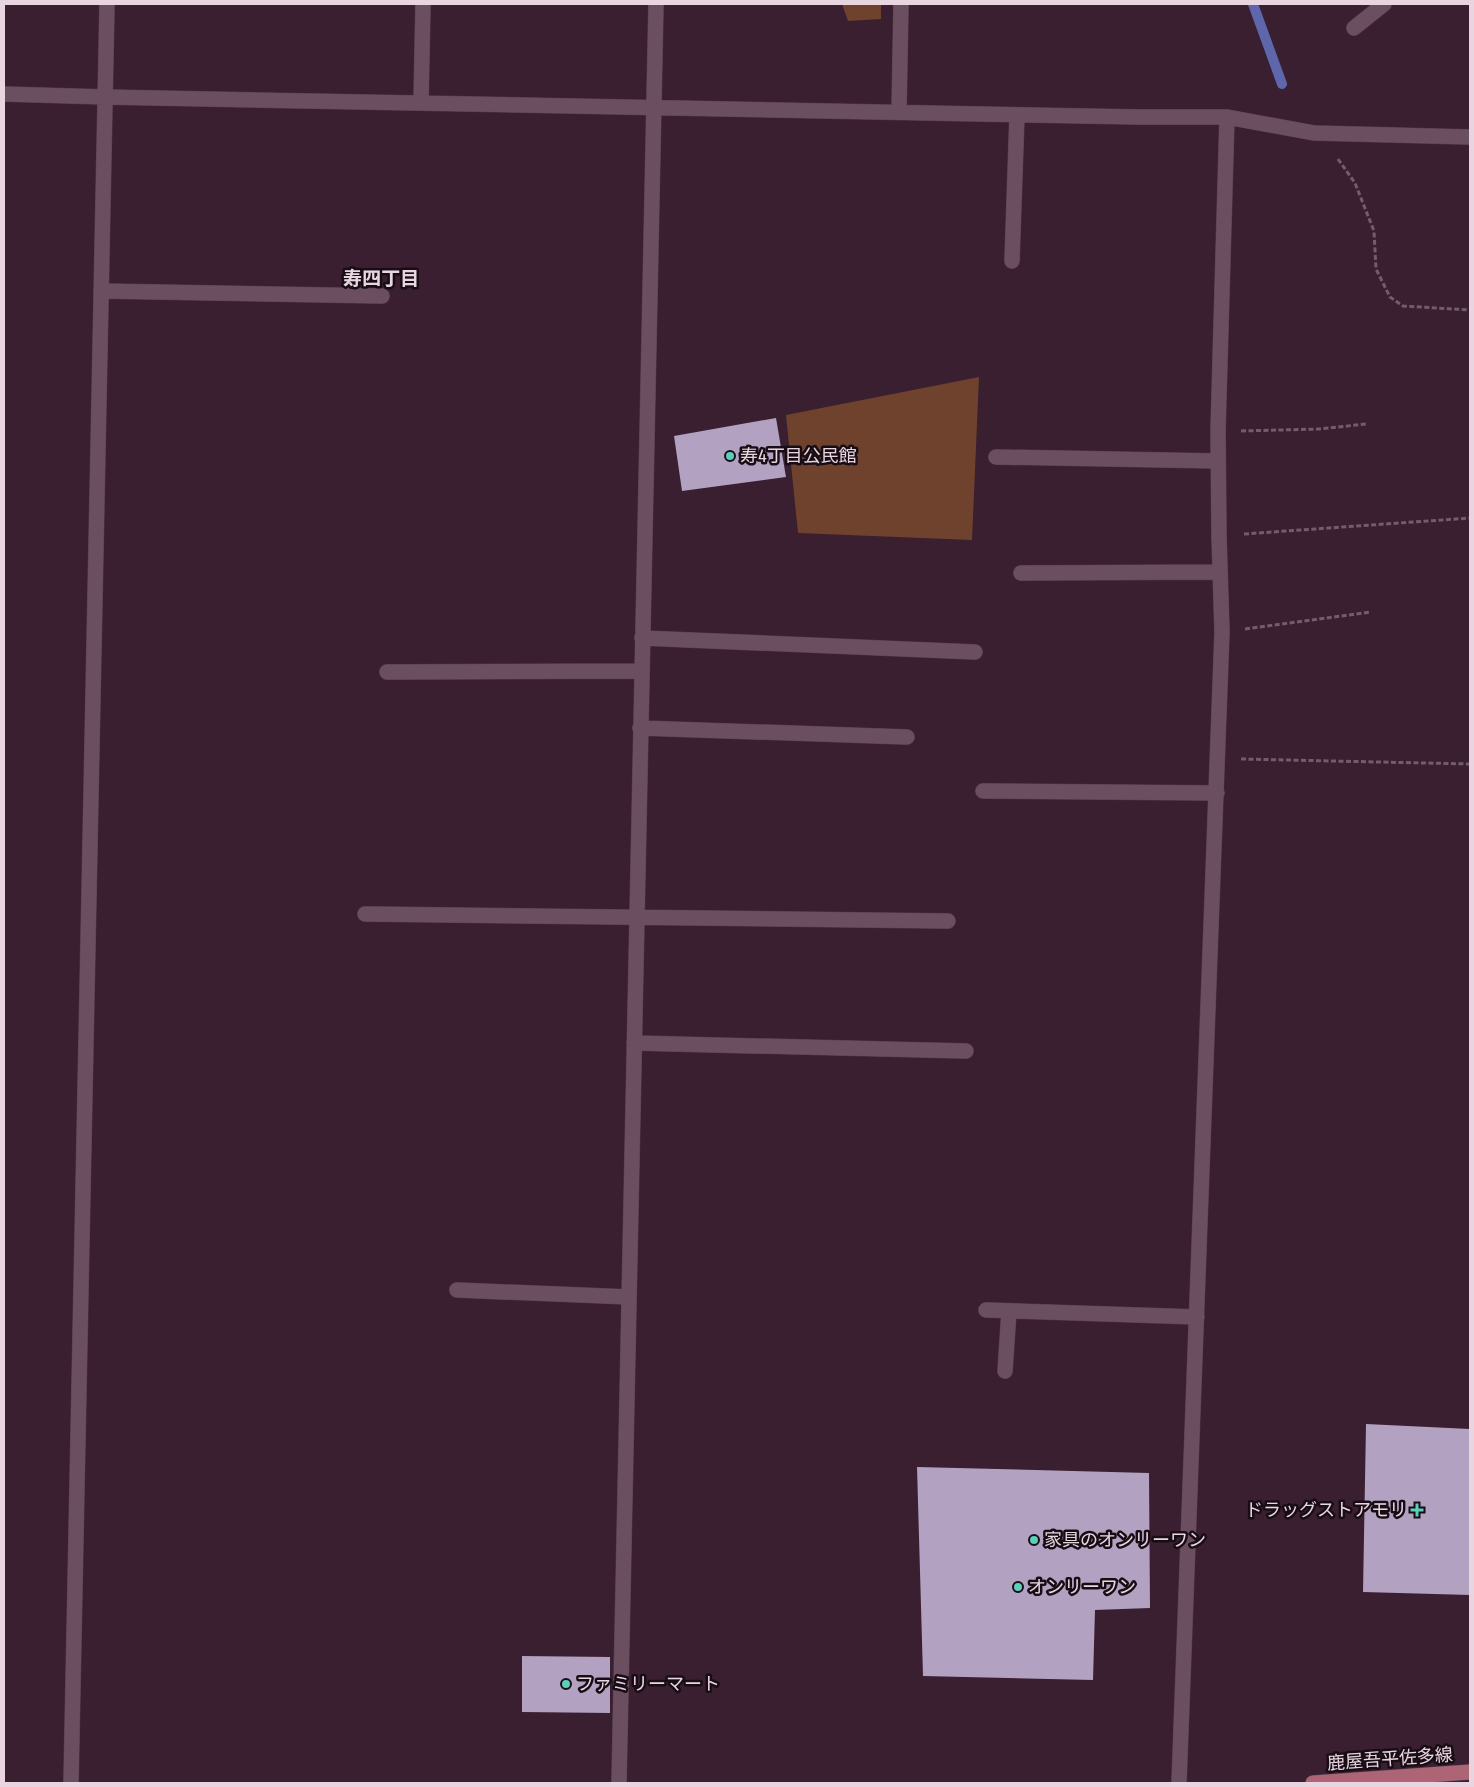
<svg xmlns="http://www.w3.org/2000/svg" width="1474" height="1787" font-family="'Fira Sans Condensed','Noto Sans JP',sans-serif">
	<rect width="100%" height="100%" fill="#391f30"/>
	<!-- green -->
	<path fill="#6f422d" d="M842,4h39v15l-33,2z
		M979,377l-7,163 -174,-7 -12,-118z"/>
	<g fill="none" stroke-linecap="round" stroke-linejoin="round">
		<!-- stream -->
		<path stroke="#5e66ac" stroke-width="10" d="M1253,4l29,80"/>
	</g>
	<!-- building -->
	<path fill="#b2a1c1" d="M776,418l10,59 -104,14 -8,-55z
		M1366,1424l104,5v166l-107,-3z
		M917,1467l232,6 1,135 -55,2 -2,70 -170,-4z
		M522,1656l88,1v56l-88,-1z"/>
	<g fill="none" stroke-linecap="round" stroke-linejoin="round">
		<!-- minor casing -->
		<g stroke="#533d4c" stroke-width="16">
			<path id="minor" d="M1354,28l30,-24
				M4,94l101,3 1033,20h89l87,16 156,4
				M421,103l2,-99
				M899,112l2,-108
				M1012,261l5,-146
				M101,291l281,5
				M996,457l222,4
				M1021,573l199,-1
				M642,638l333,14
				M387,672l255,-1
				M640,728l267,9
				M983,791l234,2
				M365,914l583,7
				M634,1043l332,8
				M457,1290l172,7
				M986,1310l211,7
				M1005,1371l4,-60
				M71,1783l36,-1779
				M619,1783l37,-1779
				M1179,1783l43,-1151 -3,-96 -1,-105 9,-314"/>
		</g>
		<!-- major casing -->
		<g stroke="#533d4c" stroke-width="16">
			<path id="major" d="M1313,1783l157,-11"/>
		</g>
		<!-- path -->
		<path stroke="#745c6b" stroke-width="3" stroke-dasharray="5 2.5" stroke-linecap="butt" d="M1338,159l17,24 19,48 2,38 14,28 13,9 67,4
			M1241,431l78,-2 47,-5
			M1244,534l226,-16
			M1245,629l126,-17
			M1241,759l229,5"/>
		<!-- minor -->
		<use href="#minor" stroke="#6c4e61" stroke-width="15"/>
		<!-- major -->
		<use href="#major" stroke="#ad6575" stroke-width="15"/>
	</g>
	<!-- markers -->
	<g fill="#5bcebc" stroke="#190d15" stroke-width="2">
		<circle cx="730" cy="456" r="5"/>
		<path d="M1414.5 1502.5h5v5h5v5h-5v5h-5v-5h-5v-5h5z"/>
		<circle cx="1034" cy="1540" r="5"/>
		<circle cx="1018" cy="1587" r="5"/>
		<circle cx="566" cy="1684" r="5"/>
	</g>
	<g text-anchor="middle" stroke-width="5" stroke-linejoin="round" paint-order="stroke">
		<!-- poi labels -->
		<g font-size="18" fill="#e8d5e0" stroke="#190d15" text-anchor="start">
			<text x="740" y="462">寿4丁目公民館</text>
			<text x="1407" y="1516" text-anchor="end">ドラッグストアモリ</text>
			<text x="1044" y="1546">家具のオンリーワン</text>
			<text x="1028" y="1593">オンリーワン</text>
			<text x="576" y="1690">ファミリーマート</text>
		</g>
		<!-- street labels -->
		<g font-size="18" fill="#e8d5e0" stroke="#190d15">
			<text transform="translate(1390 1759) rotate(-4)" y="6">鹿屋吾平佐多線</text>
		</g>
		<!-- neighbourhood labels -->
		<g font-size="19" font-weight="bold" fill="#e8d5e0" stroke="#190d15">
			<text x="381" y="285">寿四丁目</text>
		</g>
	</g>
	<!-- border -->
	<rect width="1474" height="1787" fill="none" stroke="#e8d5e0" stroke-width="10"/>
</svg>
